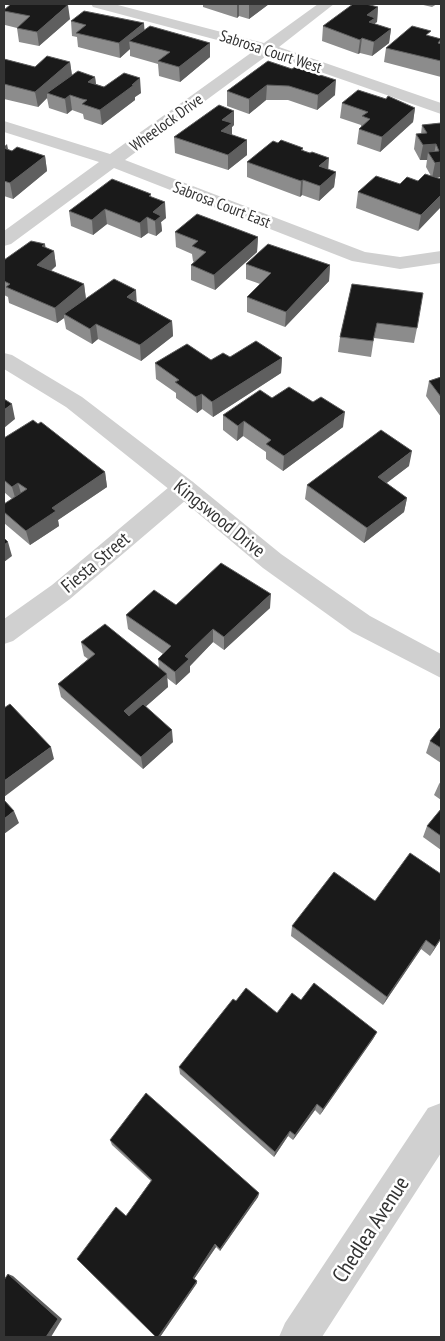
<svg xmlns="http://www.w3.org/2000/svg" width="445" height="1341" font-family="'PT Sans Narrow',sans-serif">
	<rect width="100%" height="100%" fill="#fff"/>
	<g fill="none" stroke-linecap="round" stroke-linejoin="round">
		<!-- minor -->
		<path fill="#d0d0d0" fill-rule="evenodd" d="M91,4h23l150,39 54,-39h16l-55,43 162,56v11l-172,-60 -144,106 240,92 35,5 41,-6v12l-41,6 -48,-8 -238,-93 -103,76 -7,2v-15l95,-69 -95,-30v-11l106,33 145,-104 -162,-43z
			M184,479l9,3 3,6 -3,6 -123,105 -57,42 -9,3v-25l48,-34 123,-103z
			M441,1103v50l-119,184h-43l6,-14 143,-215z"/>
		<!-- tertiary -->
		<path fill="#d0d0d0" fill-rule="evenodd" d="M4,353l8,2 70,42 111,85 88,72 89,62 71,38v24l-89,-46 -89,-64 -88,-74 -109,-87 -62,-38z"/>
	</g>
	<!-- wall -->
	<path fill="#8c8c8c" d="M203,4h66l-20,15 -10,-3 -2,2 -34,-11z
		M419,4h18l-5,3z
		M378,7l-1,15 -3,2 17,5 -2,14 -17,13 -12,-3 -2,1 -36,-13 1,-15z
		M4,10l66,9 -31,27 -20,-4 -2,-14 -12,-3 -1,-8z
		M71,21l73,9 66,13v14l-30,25 -21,-6 -1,-12 -28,-8v-7l-10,9 -42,-11 -1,-10 -5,-1z
		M430,36l11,3v38l-57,-15 2,-14z
		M4,59l31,8 35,-5 2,13 23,2 1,7 8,3 37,6 -6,4v3l-33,25 -18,-6 -1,-5 -11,-4 -5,4 -18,-6 -2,-10 -9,9 -34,-8z
		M268,61l67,34 -18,15 -29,-10h-22l-17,14 -22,-8v-15z
		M342,103l73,5 -2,14 -33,30 -23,-8 2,-15 2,-2v-2l-21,-7z
		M441,123v54l-5,1 -18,53 -62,-23 2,-16 60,-11 13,-5 -5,-9 1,-7h-7l-6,-11 2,-15h5l1,-9z
		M234,125l-2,2v8l15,5v15l-19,15 -53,-17 -1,-16z
		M4,143l4,7 4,1 33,5 2,15 -34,28 -9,-3z
		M278,143l25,5v2l25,19 8,3 -2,15 -15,14 -17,-6 -2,2 -53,-20v-15z
		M151,194v3l15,21 -5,4 1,9 -6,5 -8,-3 -7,5 -34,-14 -14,11 -22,-9 -2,-15z
		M175,232l83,5 -1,15 -42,38 -24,-10v-15l3,-3 -1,-1 -1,-7 -16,-7z
		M46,248l8,3 2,15 -5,5 33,13 2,15 51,3 35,19 1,15 -32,25 -43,-22 -6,5 -26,-15 -2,-11 -7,5 -48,-20 -1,-6 -4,-2v-35z
		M246,264l84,1 -1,16 -44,46 -38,-15v-15l13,-13 -14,-5z
		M352,284l65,44 -3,15 -40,-5 -3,19 -33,-5 2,-15z
		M230,357l52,1 -1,15 -68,44 -11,-8 -5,4 -21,-15v-5l-20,-14 -1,-16 56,-3z
		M441,377v40l-15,-21 3,-15z
		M272,398l41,4 30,25 -60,44 -17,-12v-7l-23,-16 -6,5 -14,-11v-15z
		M4,438l101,34 2,15 -49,33 1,6 -29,19 -26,-22v-19l8,-5 -8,-7z
		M409,466l-23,17 21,15 -3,14 -40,31 -59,-44 2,-14z
		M176,605l94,3 -46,42 -11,-8 -23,24v6l-14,13 -9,-7 1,9 -23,20 28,35 -30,27 -82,-72 -3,-13 30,-25 -4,-3 -3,-14 78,26 -1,-9 5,-5 -35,-25 -2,-14z
		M441,727v36l-15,-10 4,-12z
		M441,781v19l-7,-5 5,-11z
		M441,809v41l-18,-13 4,-11z
		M441,874v65l-11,17 -9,-7 -38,56 -92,-69 1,-10 83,-25z
		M301,1000l76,32 -4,7 -53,76 -5,-5 -22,30 -5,-4 -14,21 -94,-83 -1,-7 57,-66 41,12z
		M110,1140l149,53 -1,4 -38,54 -4,-4 -22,32 3,4 -37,54h-4l-30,-121 25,-35 -39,-36z"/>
	<!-- shaded-wall -->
	<path fill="#5f5f5f" d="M237,4h2v12l-2,2z
		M249,4h20l-20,15z
		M68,5l2,14 -31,27 -2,-14z
		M378,7l-1,15 -2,1 -1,9 -7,5v-22z
		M144,23l1,14 -16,4 1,8 -10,9 -1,-15z
		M391,29l-2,14 -17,13 2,-14z
		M362,38l-2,15 -2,1 2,-14z
		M210,43v14l-30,25 -1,-15z
		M70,62l2,14 -25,17v5l-9,9 -3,-15z
		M95,77l2,15 -9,-10z
		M140,78l1,15 -6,4v3l-33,25 -2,-15z
		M336,80l-1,15 -18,15 1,-15z
		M267,85l-1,15 -17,14v-15z
		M70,95l2,15 -5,4 -2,-15z
		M415,108l-2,14 -33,30 2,-15z
		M234,111v14l-2,2v11l-11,8 1,-26z
		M247,140v15l-19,15v-15z
		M7,144l3,15 -6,-5v-7z
		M436,144l-3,15 -5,-7 -1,8h-7l3,-15z
		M45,156l2,15 -34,28 -3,-16z
		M329,158l-1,15 -9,-7z
		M441,162v15l-9,1 3,-15z
		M336,172l-2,15 -15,14 1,-15z
		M303,180l-1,15 -2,2 1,-16z
		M441,195v12l-23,24 3,-16z
		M165,202l1,16 -5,4 1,9 -6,5 -1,-15 -2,-9z
		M105,209l2,15 -14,11 -1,-15z
		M147,217l1,16 -7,5 -1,-15z
		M258,237l-1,15 -42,38 -1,-15z
		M45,244l2,12 7,-5 2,15 -17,14 -2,-15 5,-19z
		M330,265l-1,16 -44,46 1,-15z
		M84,284l2,16 -22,14v4l-7,5 -2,-15z
		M136,290l1,16 -10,-9z
		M172,321l1,15 -32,25 -1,-16z
		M96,324l2,15 -6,5 -2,-15z
		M282,358l-1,15 -68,44 -1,-15z
		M202,394v15l-5,4 -1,-16z
		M12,404l3,15 -11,9v-18z
		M345,412l-2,15 -60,44 1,-15z
		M244,421l-1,15 -6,5 1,-15z
		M412,451l-3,15 -34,26 3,-15z
		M105,472l2,15 -49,33 1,6 -29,19 -4,-14 26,-23z
		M18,483l4,14 -6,4 -4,-14z
		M407,498l-3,14 -40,31 3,-15z
		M8,542l4,14 -8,6v-17z
		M271,594l-1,14 -46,42v-13z
		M213,629v13l-23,24v6l-14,13 -1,-13 10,-16z
		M167,674l1,13 -42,37 -2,-13z
		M172,730l1,12 -30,27 -2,-12z
		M51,747l3,12 -50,38v-16z
		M14,811l5,12 -15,11v-15z
		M441,938v1l-11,17 5,-9z
		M426,940l-5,9 -38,56 4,-8z
		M377,1032l-4,7 -53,76 3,-6z
		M317,1104l-2,6 -22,30 2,-5z
		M290,1131l-2,5 -14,21 1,-5z
		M259,1193l-1,4 -38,54v-2z
		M215,1244l1,3 -22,32 -1,-1z
		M8,1274l5,2 49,43 -11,18h-5z
		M197,1281v2l-37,54h-2z"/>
	<!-- building -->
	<path fill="#1a1a1a" stroke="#5f5f5f" d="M11,4h50l7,1 -31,27 -20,-4 13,-12 -26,-5v-1z
		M353,4h13l12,3 -11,8 8,3 -6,4 22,7 -17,13 -12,-4 -2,2 -37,-14z
		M84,11l60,12 -25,20 -43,-10 10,-8 -15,-4z
		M150,26l60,17 -31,24 -21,-6 12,-9 -41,-11z
		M412,26l19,5 -5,4 15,4 -3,4 3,1v17l-55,-13z
		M47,56l23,6 -35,30 -31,-8v-25l31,8z
		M268,61l24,8 3,-2 41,13 -18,15 -29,-9 -22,-1 -18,14 -22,-8z
		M78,71l17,6 -7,5 16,5 20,-14 16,5 -8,7h2l-34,25 -18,-6 5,-4 -5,-1 -12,-4 -5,4 -18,-6z
		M358,90l28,9 2,-3 27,12 -33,29 -23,-8 11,-10 -8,-3 6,-4 -26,-9z
		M219,105l15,6 -12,9 10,3 -11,8 26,9 -19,15 -54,-18z
		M441,123v39l-6,1 -7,-11 11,-1 -3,-7 -13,1 -7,-11 11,-1 -5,-8z
		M281,140l22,8 -2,2 9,3 2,-1 17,6 -10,8 17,6 -16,14 -17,-6 -2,1 -54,-19 26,-21 5,2z
		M17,147l28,9 -35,27 -6,-2v-33l8,3z
		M425,174l16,5v16l-20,20 -63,-23 18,-16 24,8 7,-7 11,4z
		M112,179l39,15 -2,2 16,6 -12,10 8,4 -6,5 -8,-4 -7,6 -35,-14 -13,11 -23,-9z
		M197,214l61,23 -44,38 -23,-10 15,-13 -14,-6 6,-5 -23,-9z
		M31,241l14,3 -3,2 12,5 -17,14 47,19 -29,24 -49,-21 4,-3 -6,-3v-21z
		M268,244l62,21 -44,47 -39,-15 24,-24 -25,-9z
		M114,279l22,11 -9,7 45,24 -32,24 -44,-21 -6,5 -26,-15z
		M352,284l71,9 -6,35 -40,-5 -4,18 -33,-4z
		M256,341l26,17 -70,44 -10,-8 -6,3 -21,-15 4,-2 -24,-17 32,-19 24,16 12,-7 7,4z
		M441,377v20l-12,-16z
		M289,387l24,15 8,-5 24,15 -61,44 -18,-12 5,-4 -27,-19 -6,5 -15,-11 37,-25 12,8z
		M4,399l8,5 -8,6z
		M33,420l5,4 3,-2 64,50 -53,36 4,3 -30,20 -22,-19v-8l23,-15 -9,-6 -6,4 -8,-7v-42z
		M381,430l31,21 -34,26 29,21 -40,30 -60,-43z
		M4,538l4,4 -4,3z
		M221,563l50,31 -47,43 -11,-8 -28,27 4,3 -14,13 -17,-13 13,-13 -45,-31 28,-25 22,15z
		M105,624l62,50 -43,37 5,5 14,-12 29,26 -31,27 -83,-73 37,-30 -14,-12z
		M10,704l41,43 -47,34v-73z
		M441,727v21l-11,-7z
		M4,800l10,11 -10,8z
		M441,809v27l-14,-10z
		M410,853l31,21v64l-6,9 -9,-7 -39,57 -95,-71 42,-54 41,29z
		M314,983l63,49 -54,77 -6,-5 -22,31 -5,-4 -15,21 -96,-85 54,-68 3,2 10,-13 31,25 15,-20 9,7z
		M146,1093l113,100 -39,56 -5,-5 -22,34 4,3 -39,56h-2l-79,-78 39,-52 10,9 26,-36 -42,-40z
		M8,1274l50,45 -12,18h-42v-57z"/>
	<g text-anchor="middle" stroke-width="5" stroke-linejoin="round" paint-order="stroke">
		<!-- far-street labels -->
		<g font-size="16" fill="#333" stroke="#fff">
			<text transform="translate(271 51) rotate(18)" y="6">Sabrosa Court West</text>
			<text transform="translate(166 122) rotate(-36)" y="6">Wheelock Drive</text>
			<text transform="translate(222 204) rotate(21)" y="6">Sabrosa Court East</text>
		</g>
		<!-- street labels -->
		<g font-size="19" fill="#333" stroke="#fff">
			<text transform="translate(220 518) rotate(39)" y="7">Kingswood Drive</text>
			<text transform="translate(95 562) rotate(-40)" y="7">Fiesta Street</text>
		</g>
		<!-- near-street labels -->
		<g font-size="22" fill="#333" stroke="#fff">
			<text transform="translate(370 1229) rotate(-57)" y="8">Chedlea Avenue</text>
		</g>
	</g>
	<!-- border -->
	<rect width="445" height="1341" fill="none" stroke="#333333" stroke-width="10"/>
</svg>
